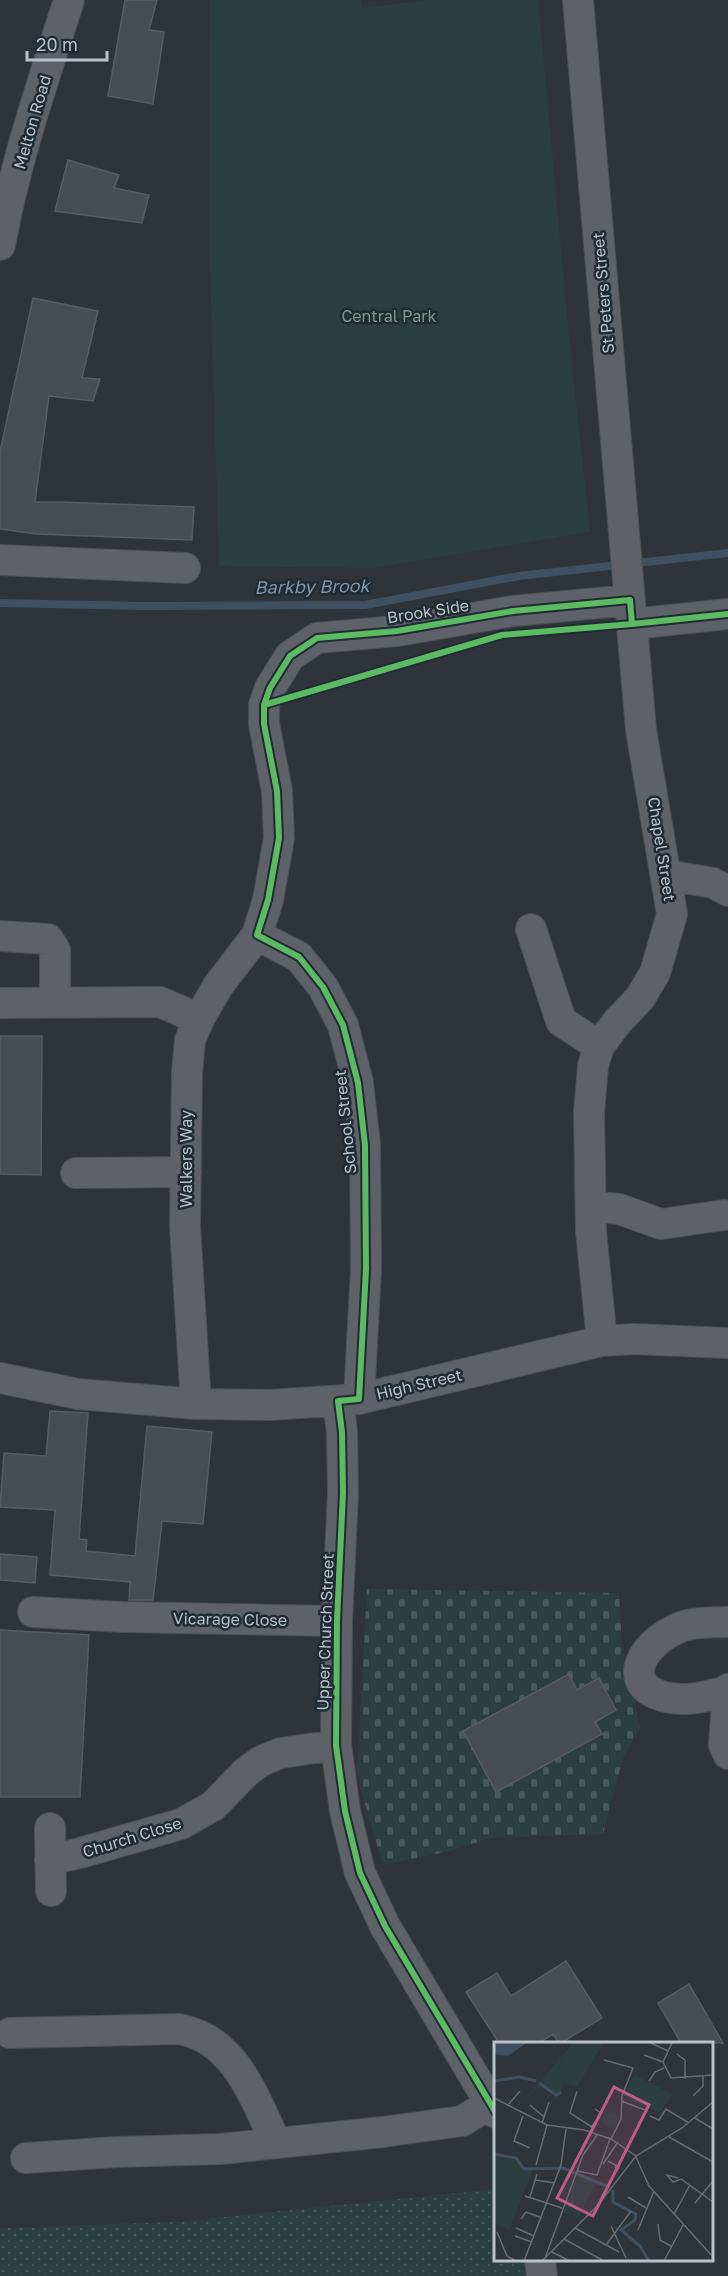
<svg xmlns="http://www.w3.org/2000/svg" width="728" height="2276" font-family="'Golos Text',sans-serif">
	<defs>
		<pattern id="cemetery-stones" width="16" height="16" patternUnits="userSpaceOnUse" patternTransform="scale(1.5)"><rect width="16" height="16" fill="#2c3f40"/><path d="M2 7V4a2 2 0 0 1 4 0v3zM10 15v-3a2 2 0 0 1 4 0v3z" fill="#48595a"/></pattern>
		<pattern id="garden-dots" width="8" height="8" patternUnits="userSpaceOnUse" patternTransform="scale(1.5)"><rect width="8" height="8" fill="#2c3f40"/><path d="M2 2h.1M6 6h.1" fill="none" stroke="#48595a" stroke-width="1.8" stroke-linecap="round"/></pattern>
	</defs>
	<rect width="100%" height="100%" fill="#2e343a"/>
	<!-- green -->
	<path fill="#2c3f40" d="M210,0h151l1,8 66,-8h110l31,336 21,196 -217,36 -154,-2 -10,-327z"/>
	<!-- cemetery -->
	<path fill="url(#cemetery-stones)" d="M367,1589l252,4 3,48 18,88 -17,29 -20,76 -113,4 -40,13 -67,14 -26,-89z"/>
	<!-- garden -->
	<path fill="url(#garden-dots)" d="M495,2189l1,71h31l2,16h-529v-48l175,-6z"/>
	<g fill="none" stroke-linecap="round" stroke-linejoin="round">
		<!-- stream -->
		<path stroke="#3f5062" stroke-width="8" d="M0,603l142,3 223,-1 154,-29 209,-23"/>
	</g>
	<!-- building -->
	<path fill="#484d53" stroke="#565c61" stroke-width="1.5" d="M125,0h32l-8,30 15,2 -11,72 -45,-8z
		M68,160l51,15 -5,13 35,7 -7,28 -87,-12z
		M33,298l65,13 -16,67 18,1 -7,22 -44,-5 -14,106h25l134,5 -2,33 -156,-6 -36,-5v-77z
		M0,1036h42l-1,139 -41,-1z
		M50,1411l38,2 -9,126 8,1 -1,11 49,5 12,-130 65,6 -9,92 -41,-3 -9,79h-24l1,-18 -80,-7 5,-65 -55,-3 4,-54 42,3z
		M0,1554l37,3 -2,26 -35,-3z
		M0,1630l89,5 -9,162h-80z
		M569,1674l8,16 22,-12 17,32 -21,12 7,12 -106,58 -33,-61z
		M566,1961l36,57 -41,25h-2l-6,-9 -14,9h-40l-33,-51 31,-19 14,23z
		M689,1984l34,59h-42l-23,-40z"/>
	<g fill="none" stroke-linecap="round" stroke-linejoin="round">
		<!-- minor casing -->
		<g stroke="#4c5054" stroke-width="32">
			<path id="minor" d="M578,0l63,730 31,184 -17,59 -15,25 -22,23 -19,25 -6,20 -4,47 2,118 11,110
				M0,245c15,-83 43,-164 69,-245
				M0,560l185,8
				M632,624l96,-10
				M667,875l46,8 15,8
				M531,929l30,92 38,25
				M0,936l48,3 7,11v52
				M0,1003l160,-1 39,17
				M76,1173l110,-1
				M591,1206l28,3 42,15 63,-9
				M0,1378l78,16 118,10 74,1 89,-6 243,-58 31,-2 95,4
				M359,1399l7,-130 -1,-124 -7,-62 -15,-58 -20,-38 -24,-30 -42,-22 11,-35 11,-62 -2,-47 -13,-67v-19l6,-17 20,-32 27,-18 80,-7 116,-20 117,-11
				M338,1401l4,31 1,61 -6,128 -1,124 9,66 15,62 25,53 111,187
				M196,1404l-11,-178 2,-153 3,-33 9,-21 19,-33 39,-51
				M33,1612l89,5 215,4
				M728,1689l-4,56 4,9
				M728,1691c-15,3 -31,9 -46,8 -59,-2 -53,-46 -8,-69 17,-9 36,-7 54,-8
				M50,1828l1,63
				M50,1860l30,-7 101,-29 32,-18 33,-34 15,-11 20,-8 55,-8
				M10,2033l169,-4c56,10 75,68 97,114
				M26,2158l91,-6 104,-3 162,-17 79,-11 28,-17
				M540,2260l2,16"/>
		</g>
		<!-- minor -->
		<use href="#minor" stroke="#5e6268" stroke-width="30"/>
		<!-- cycleway casing -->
		<g stroke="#212b34" stroke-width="10">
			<path id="cycleway" d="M264,705l238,-70 130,-11 96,-10
				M496,2113l-111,-187 -25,-53 -15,-62 -9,-66 1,-124 6,-128 -1,-61 -4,-31 21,-2 7,-130 -1,-124 -7,-62 -15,-58 -20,-38 -24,-30 -42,-22 11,-35 11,-62 -2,-47 -13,-67v-19l6,-17 20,-32 27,-18 80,-7 116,-20 117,-11 2,24"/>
		</g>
		<!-- cycleway -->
		<use href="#cycleway" stroke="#5cba63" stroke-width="6"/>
	</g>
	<g text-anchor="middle" stroke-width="5" stroke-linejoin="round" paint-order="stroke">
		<!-- street labels -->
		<g font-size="16" fill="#b9c1c9" stroke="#212b34">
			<text transform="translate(32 122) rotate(-74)" y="6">Melton Road</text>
			<text transform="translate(603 293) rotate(-95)" y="6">St Peters Street</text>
			<text transform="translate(428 611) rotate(-9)" y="6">Brook Side</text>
			<text transform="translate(662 849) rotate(81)" y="6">Chapel Street</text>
			<text transform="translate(345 1122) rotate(-96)" y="6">School Street</text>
			<text transform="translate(186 1159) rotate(-90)" y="6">Walkers Way</text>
			<text transform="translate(419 1384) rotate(-13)" y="6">High Street</text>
			<text transform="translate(230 1619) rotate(1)" y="6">Vicarage Close</text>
			<text transform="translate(325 1632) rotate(-88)" y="6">Upper Church Street</text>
			<text transform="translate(132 1837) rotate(-17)" y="6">Church Close</text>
		</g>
		<!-- park labels -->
		<g font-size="16" fill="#7a9d7f" stroke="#212b34">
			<text x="389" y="322">Central Park</text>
		</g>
		<!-- water labels -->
		<g font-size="18" font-style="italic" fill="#7d94a9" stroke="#212b34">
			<text transform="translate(312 587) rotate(-1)" y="6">Barkby Brook</text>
		</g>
	</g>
	<!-- overview -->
	<g transform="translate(494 2042)">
		<rect width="219" height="219" fill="#2e343a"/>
		<path d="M1,114l20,4 9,9h9l-24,61 -15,-7zM83,133l19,8 -18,35 -6,-2 3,-10 -4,9 -8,-2z" fill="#2c3f40"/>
		<path d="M80,0h30l-27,45 -12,-3 -9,12 -15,-12 -17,17z" fill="#2c3f40"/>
		<path d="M109 78a8 8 0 1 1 16 0a8 8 0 1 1-16 0Z" fill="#2c3f40"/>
		<path d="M140,33l39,19 -13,19 -37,-17z" fill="#2c3f40"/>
		<path d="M0,0h34l-20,14 -14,-2z" fill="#3f5062"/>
		<path fill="none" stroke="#3f5062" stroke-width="3" d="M0,39l26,-4 16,4M45,41l17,12 5,-3M0,112l22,4 8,11 39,-1 46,19M119,148v12l23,12 -1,6 -14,10 19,16 9,15"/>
		<path fill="none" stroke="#666c73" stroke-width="1.5" d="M155,0l19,9M178,1l-9,19 8,16 42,-3M183,12l8,6v19M150,13l19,7M110,18l29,8 -11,28 -1,23 -10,20M155,39l6,-9 9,-4M83,49l-7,22 22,14M199,54l10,-10v-11M0,56l53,27 37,5 27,9 25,17M127,59l24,9M36,63l14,12M13,64l13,-15M29,74l-9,25 16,7M156,74l9,4 7,-11 23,14M201,76l18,11M48,81l7,-21M97,86l10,-15 -6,-4M175,95l44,25M142,115l13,29 64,71M114,119l11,6 -2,4 -2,-5M109,122l15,-22M42,123l11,-40M83,129l20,4 13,-36M184,136l-11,-3 6,7 8,-3 32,23M41,138l20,3M31,154l37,12M36,155l7,-23M134,155l18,11M201,161l18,-22M180,172l16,-29M27,177l5,-7 16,6M164,182l2,16 11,6M117,184l15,32M22,186l18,8M81,186l44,24M144,188l16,-39M3,190l10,24 9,5M21,194l17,6M70,197l40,22M112,203l25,-34M58,210l18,9M51,216l38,-103 14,-20M30,219l37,-96 5,-36M48,219l56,-56 38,-49 46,-28 31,-26M170,219l19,-36"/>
		<path fill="#be5c87" fill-opacity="0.15" stroke="#be5c87" stroke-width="3" d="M120,45l35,18 -56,111 -36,-18z"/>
		<rect width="219" height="219" fill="none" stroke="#b9c1c9" stroke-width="3"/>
	</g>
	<!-- scale -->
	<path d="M27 51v9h80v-9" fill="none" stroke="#b9c1c9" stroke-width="3"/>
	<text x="36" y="51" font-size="18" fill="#b9c1c9" stroke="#212b34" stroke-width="4.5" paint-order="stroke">20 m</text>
</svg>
